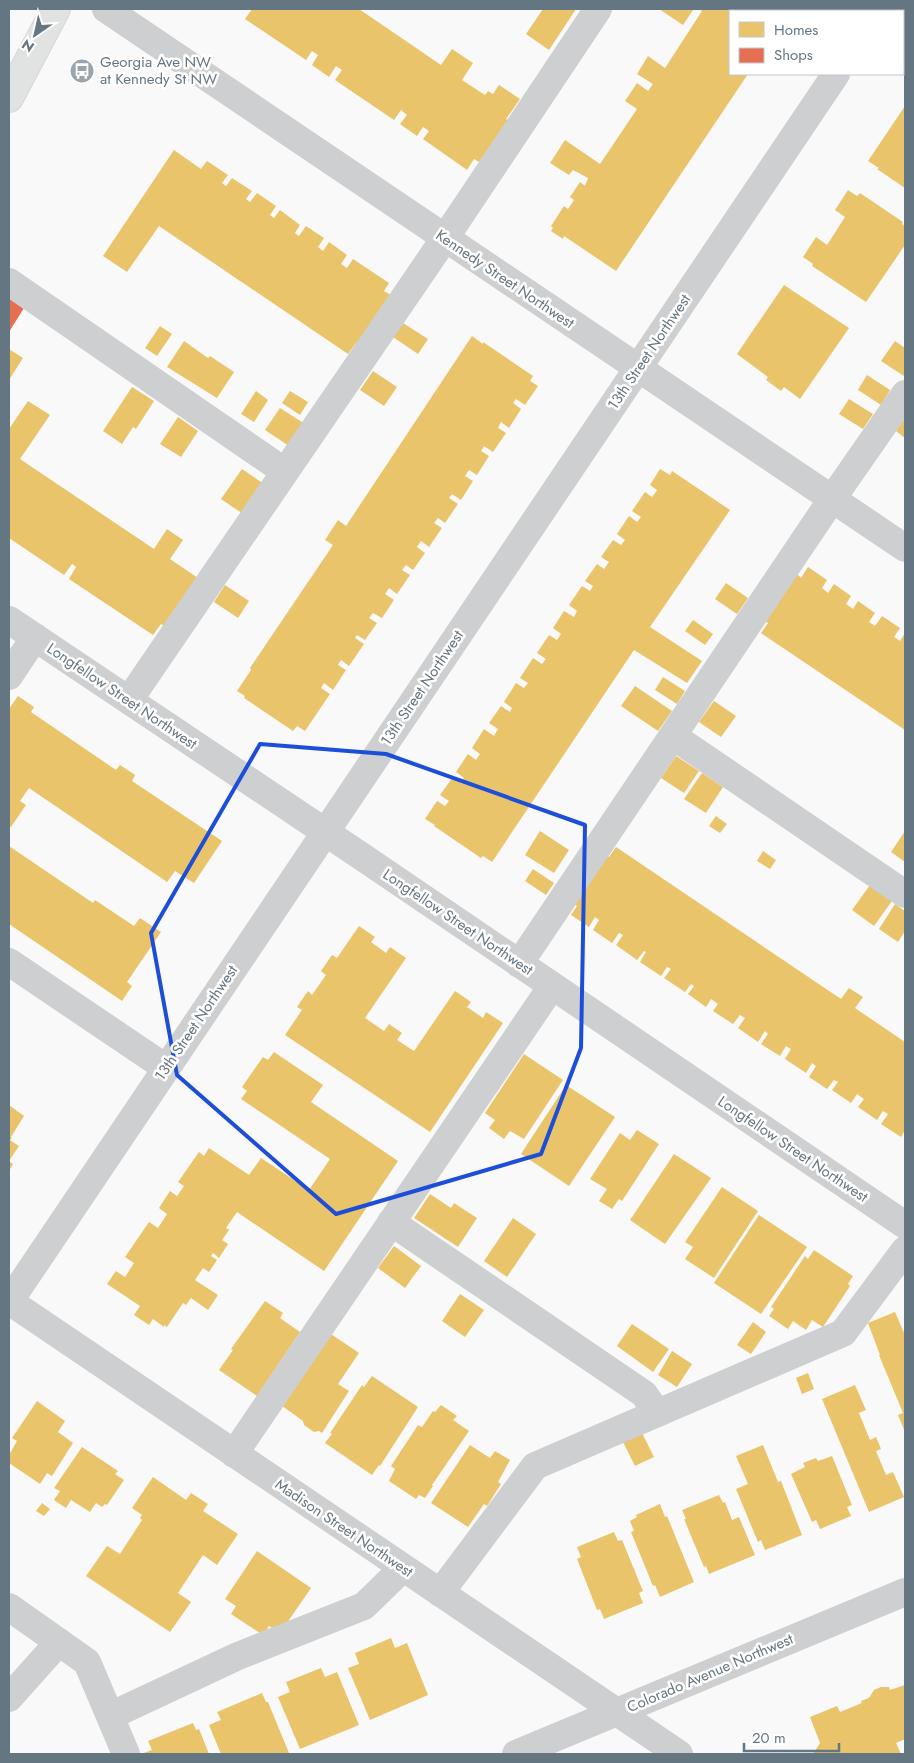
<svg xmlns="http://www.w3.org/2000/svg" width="914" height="1763" viewBox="0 0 914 1763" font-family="Jost,sans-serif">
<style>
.homes{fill:#e9c46a}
.shops{fill:#e76f51}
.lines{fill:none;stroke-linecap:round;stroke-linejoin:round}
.highway-casing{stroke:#d5d6d6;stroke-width:30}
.minor{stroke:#cecfd0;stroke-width:28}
.highway{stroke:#e1e2e2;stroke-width:28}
.marked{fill:none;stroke:#1d4ed8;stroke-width:4;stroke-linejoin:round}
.labels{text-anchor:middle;stroke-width:5;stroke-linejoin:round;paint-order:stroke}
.poi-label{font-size:15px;fill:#657683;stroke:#fff;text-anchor:start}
.street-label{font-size:15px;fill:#657683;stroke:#fff}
</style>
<rect width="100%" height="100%" fill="#f9f9f9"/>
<path class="homes" d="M252 9H359L441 65 452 49 473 63 462 80 485 95 488 91 493 94 499 85 520 99 506 119 508 120 479 162 474 159 467 170 423 139 429 131 423 127 417 136 400 124 407 115 401 110 394 120 335 80 342 70 336 66 329 77 312 65 318 55 312 51 306 60 245 19Z
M543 9H576L549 50 526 34Z
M659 9H690L693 10 683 25Z
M698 9H792L790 11H730V74H748L616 271 564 236 563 239 551 231 553 228 551 226 564 206 568 209 574 200 570 197 580 182 585 186 588 178 573 170 569 175 550 163 565 140 600 164 637 109 625 101 637 83 648 91 653 84 637 74 648 56 665 68 702 11Z
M905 106V188L877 169 879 168 868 161Z
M174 150 201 169 207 161 228 175 222 183 226 186 232 178 252 191 246 199 250 202 257 193 276 206 270 215 274 218 280 210 300 225 295 233 299 236 306 226 324 238 318 247 323 251 329 242 347 255 341 264 347 268 353 259 389 283 384 291 391 295 358 344 356 343 348 354 159 226 127 272 103 256Z
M848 190 857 196 860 193 903 222 902 224 905 226V245L866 302 812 266 813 264 803 257 816 237 827 245 845 217 835 210Z
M784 285 849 328 800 399 784 387 781 391 766 380 768 377 737 354Z
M403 323 428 339 418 354 393 337Z
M160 326 172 334 157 356 145 348Z
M472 336 483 344V342L533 376 530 381 538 386 525 405 516 399 513 403 521 409 509 428 501 422 498 428 506 433 493 452 484 446 481 451 489 456 477 475 469 470 465 476 473 481 461 500 452 494 449 498 458 504 445 523 438 518 434 523 442 528 429 547 421 541 417 547 425 553 413 570 406 565 402 570 410 575 397 594 389 588 385 594 394 600 382 618 373 613 369 618 377 623 365 640 357 635 355 638 364 644 349 666 341 660 338 665 346 670 333 690 324 683 321 688 330 694 305 731 297 726 293 731 244 698 245 696 237 691 251 670 250 668 333 545 325 540 338 520 346 526Z
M184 341 208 358 210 356 234 372 217 398 167 367Z
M895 341 905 348V374L904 376 881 361Z
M9 349 23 358 9 380Z
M373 371 397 387 384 406 360 390Z
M867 375 890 390 881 405 858 390Z
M132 387 154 401 136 429 133 427 122 444 103 431Z
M256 391 268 400 254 422 241 414Z
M290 391 308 402 300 415 282 403Z
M849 399 873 414 863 429 839 414Z
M28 401 50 415 20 459 154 549 167 529 183 540 170 559 198 578 167 628 161 624 153 635 69 579 76 567 72 564 64 575 9 538V429Z
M280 408 305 424 289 446 265 430Z
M178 417 198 431 181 457 160 444Z
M905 418V438L896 431Z
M242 469 264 484 243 514 221 499Z
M660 469 670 475 672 471 730 510 650 627 702 661 687 683 634 650 492 862 483 856 481 858 434 826 435 825 425 819 437 801 445 806 449 801 440 795 453 777 461 783 464 778 456 772 468 754 476 760 480 754 472 748 484 729 494 736 498 729 489 723 501 706 510 712 512 708 504 702 516 683 524 688 528 683 520 678 533 658 542 664 546 659 537 653 549 635 557 640 561 634 553 628 564 611 574 617 577 611 569 605 582 586 590 591 593 586 585 581 597 564 604 569 609 562 601 557 613 540 621 545 625 540 617 534 629 516 637 522 641 517 632 511 645 492 652 497 656 492 657 490 650 485Z
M808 567 827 580 822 588 828 593 834 584 851 596 846 604 853 609 858 601 875 613 869 622 875 626 882 616 900 628 894 637 900 641 905 633V730L761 633 768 623 765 621 797 574 801 578Z
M726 583 748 598 737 614 715 599Z
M225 585 249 601 238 618 214 602Z
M693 620 713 634 705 645 685 631Z
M663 677 685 691 677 704 655 690Z
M635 686 672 711 658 731 621 706Z
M18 696 34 707 31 712 116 770 120 765 135 775 132 781 222 841 194 883 175 871 167 882 29 788 20 801 26 805 11 827 9 826V709Z
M714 701 736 716 721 737 699 722Z
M676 756 699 771 684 793 661 778Z
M702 773 723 787 706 813 684 799Z
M716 816 727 824 720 833 709 826Z
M540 831 569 850 554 873 525 855Z
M905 831V862L891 852Z
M9 846 93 903 95 900 134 926 140 918 161 932 127 982 132 986 122 1001 9 924Z
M616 847 841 999 849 988 863 997 855 1008 905 1042V1130L901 1137 881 1124 888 1114 883 1111 877 1120 858 1107 864 1099 857 1094 851 1103 832 1090 838 1082 834 1080 827 1089 809 1077 816 1066 812 1063 806 1073 785 1059 791 1049 786 1046 780 1056 761 1044 768 1034 765 1031 758 1042 738 1028 745 1018 740 1015 733 1024 713 1011 718 1004 711 999 706 1007 688 994 694 986 691 984 685 992 664 978 671 969 667 967 661 976 640 962 646 952 644 951 637 960 616 945 623 935 619 933 612 943 593 930 599 920 595 917 589 927 571 915 577 906 574 904 607 855 609 857Z
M763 851 776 860 770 869 757 861Z
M533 869 554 883 546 895 525 881Z
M870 885 892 901 874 926 852 910Z
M895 904 905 911V931L898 942 879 929Z
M359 926 375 937 371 942 386 953 390 947 406 958 365 1018 384 1031 389 1024 402 1033 397 1040 414 1051 455 991 471 1002 467 1007 483 1018 486 1012 503 1023 430 1132 285 1035 302 1010 297 1007 308 991 312 995 326 975 321 971 332 955 337 958Z
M274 1052 323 1085 311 1102 398 1161 324 1271 237 1212 226 1228 229 1230 222 1240 228 1244 219 1258 213 1253 211 1256 217 1260 209 1272 203 1268 195 1280 218 1295 208 1310 191 1298 186 1305 183 1303 167 1327 164 1325V1327L153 1319 149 1325 134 1315 140 1306 107 1284 116 1271 125 1277 134 1263 125 1257 149 1222 158 1228 167 1214 159 1208 170 1191 177 1196 184 1186 178 1182 199 1152 204 1156 209 1148 249 1175 261 1158 309 1190 330 1159 241 1099 247 1091 242 1087 263 1057 268 1060Z
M524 1054 563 1080 524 1139 510 1131 504 1139 489 1128 495 1120 485 1113Z
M566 1085 615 1117 569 1186 521 1154Z
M9 1105 24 1116 11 1137 12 1138 10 1140 19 1146 9 1161 13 1164 9 1171Z
M637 1130 659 1144 622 1201 619 1199 612 1209 599 1201 607 1189 590 1179 620 1133 630 1140Z
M674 1154 711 1178 665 1244 630 1220Z
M722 1187 758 1211 714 1278 685 1259 693 1247 685 1242Z
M430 1194 451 1208 454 1203 477 1218 458 1247 414 1218Z
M759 1215 807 1247 761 1314 714 1283Z
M513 1218 536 1234 507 1277 484 1261Z
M394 1246 421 1266 405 1288 378 1268Z
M814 1250 853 1276 848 1284 850 1286 823 1327 812 1320 806 1330 793 1321 788 1329 769 1316 774 1309 771 1307 805 1256 808 1259Z
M460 1294 484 1310 465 1337 442 1321Z
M265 1301 283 1313 280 1318 300 1332 257 1396 219 1370 233 1350 231 1349Z
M895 1312 905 1335V1432L898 1415 903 1413 879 1355H880L868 1323Z
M753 1322 766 1332 751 1354 737 1345Z
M632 1324 669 1349 653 1372 617 1346Z
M328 1332 359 1353 338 1384 349 1391 322 1433 319 1431 314 1432 304 1425 303 1421 278 1403Z
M672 1351 692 1364 677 1387 658 1375Z
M808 1373 814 1389 802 1394 796 1378Z
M372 1376 418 1407 380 1466 379 1465 372 1475 325 1443 332 1434 330 1433 362 1385 364 1387Z
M855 1385 866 1410 859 1413 870 1440 876 1437 881 1449 876 1451 886 1475 893 1472 904 1497 869 1512 822 1399Z
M37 1401 65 1421 58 1432 73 1443 52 1476 47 1473 40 1484 9 1463V1455L17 1441 12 1438Z
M441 1405 457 1416 453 1420 469 1431 432 1485 433 1486 425 1498 419 1495 416 1499 389 1481 395 1469 391 1466 418 1425 422 1427 433 1411 435 1412Z
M642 1433 654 1457 635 1466 623 1442Z
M470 1445 490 1458 495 1451 510 1460 498 1482 501 1484 487 1506 484 1504 468 1527 431 1503Z
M763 1445 778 1482 781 1481 802 1535 765 1550 761 1540 758 1542 736 1489 748 1484 736 1456Z
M82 1447 118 1471 115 1474 124 1480 107 1505 105 1504 102 1507 96 1503 90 1512 71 1500 66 1508 54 1500 60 1491 54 1488Z
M832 1456 852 1505 847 1507 851 1516 820 1529 816 1520 812 1522 791 1474 805 1467 803 1463 816 1458 818 1461Z
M153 1477 186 1500 191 1493 208 1504 203 1511 238 1534 217 1565 203 1555 178 1593 191 1602 170 1632 86 1576 107 1546 120 1554 142 1520 140 1518 142 1515 132 1508Z
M719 1495 723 1503 725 1502 732 1520 739 1517 755 1555 709 1574 706 1566 704 1567 684 1519H686L682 1510Z
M42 1503 50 1509 44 1516 36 1511Z
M660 1504 665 1517 667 1516 694 1582 660 1597 655 1585 653 1586 631 1532 634 1531 630 1521 637 1517 636 1515Z
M614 1532 618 1541 622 1540 643 1591 639 1593 643 1603 604 1619 600 1609 597 1610 577 1559 581 1557 577 1547Z
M257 1551 311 1588 280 1633 269 1626 263 1635 231 1614 236 1606 225 1599Z
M391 1638 395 1648 407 1643 428 1695 370 1720 348 1668 359 1664 355 1653Z
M321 1668 325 1677 337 1672 359 1725 300 1749 278 1697 290 1692 286 1682Z
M905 1685V1739L896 1743 901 1754H813L820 1743 810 1717 837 1706 840 1712 862 1703 861 1701 869 1698 874 1690 881 1687H889L890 1690Z
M262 1693 266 1702H268L289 1753 221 1754 209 1725 221 1720 217 1712Z
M193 1723 196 1730 199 1729 209 1754H141L152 1750 148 1741Z"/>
<path class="shops" d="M9 298 24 308 9 332Z"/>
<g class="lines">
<defs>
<path id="highway" d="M9 98 56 9"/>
</defs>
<use href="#highway" class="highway-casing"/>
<path class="minor" d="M106 9 905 548
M878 11 880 9
M9 282 284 471
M9 620 361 856 905 1225
M9 676 35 637
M129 700 445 238 598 9
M673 736 905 894
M9 962 166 1068
M519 964 832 499 905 394
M391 1222 644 1394 657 1413
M9 1301 679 1754
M9 1302 836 74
M234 1454 552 986
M440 1593 535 1466 843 1333 905 1250
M9 1607 87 1662 126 1754
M9 1698 59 1642
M110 1716 238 1656 364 1606 403 1568
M516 1754 905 1592"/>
<use href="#highway" class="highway"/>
</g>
<path class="marked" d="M260 744 386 754 585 825 581 1048 541 1154 336 1214 177 1075 151 933Z"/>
<defs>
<symbol id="bus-disc" viewBox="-11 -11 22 22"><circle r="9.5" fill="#99a4ac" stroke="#fff"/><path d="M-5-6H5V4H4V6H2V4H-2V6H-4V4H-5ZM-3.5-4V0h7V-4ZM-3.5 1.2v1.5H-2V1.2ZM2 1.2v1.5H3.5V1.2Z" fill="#fff"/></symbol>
</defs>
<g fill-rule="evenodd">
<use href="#bus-disc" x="68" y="57" width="28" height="28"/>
</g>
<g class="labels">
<g class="poi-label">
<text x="100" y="67">Georgia Ave NW<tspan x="100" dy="17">at Kennedy St NW</tspan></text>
</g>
<g class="street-label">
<text transform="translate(505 279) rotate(34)" y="5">Kennedy Street Northwest</text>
<text transform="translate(649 352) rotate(-56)" y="5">13th Street Northwest</text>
<text transform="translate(422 688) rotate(-56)" y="5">13th Street Northwest</text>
<text transform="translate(122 696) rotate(34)" y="5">Longfellow Street Northwest</text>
<text transform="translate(458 922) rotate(34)" y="5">Longfellow Street Northwest</text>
<text transform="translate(196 1023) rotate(-56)" y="5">13th Street Northwest</text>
<text transform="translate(793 1149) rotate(34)" y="5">Longfellow Street Northwest</text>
<text transform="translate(344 1528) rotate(34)" y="5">Madison Street Northwest</text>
<text transform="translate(710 1673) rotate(-23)" y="5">Colorado Avenue Northwest</text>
</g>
</g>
<rect width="914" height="1763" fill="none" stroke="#657683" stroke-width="20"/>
<rect x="729" y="10" width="175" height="65" fill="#ffffff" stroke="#c1c8cd"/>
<rect x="739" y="22" width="25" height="15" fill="#e9c46a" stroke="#c1c8cd"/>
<text x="774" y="35" font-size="15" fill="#657683">Homes</text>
<rect x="739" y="48" width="25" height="15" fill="#e76f51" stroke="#c1c8cd"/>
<text x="774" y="60" font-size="15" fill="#657683">Shops</text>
<g transform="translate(35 35) rotate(214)" stroke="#ffffff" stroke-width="4" paint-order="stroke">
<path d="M0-4L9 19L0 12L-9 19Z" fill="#657683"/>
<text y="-8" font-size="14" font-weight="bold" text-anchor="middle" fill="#657683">N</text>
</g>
<path d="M744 1743v8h95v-8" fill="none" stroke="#657683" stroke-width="2.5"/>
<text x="752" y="1743" font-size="15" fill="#657683" stroke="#ffffff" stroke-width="4" paint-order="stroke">20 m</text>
</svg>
